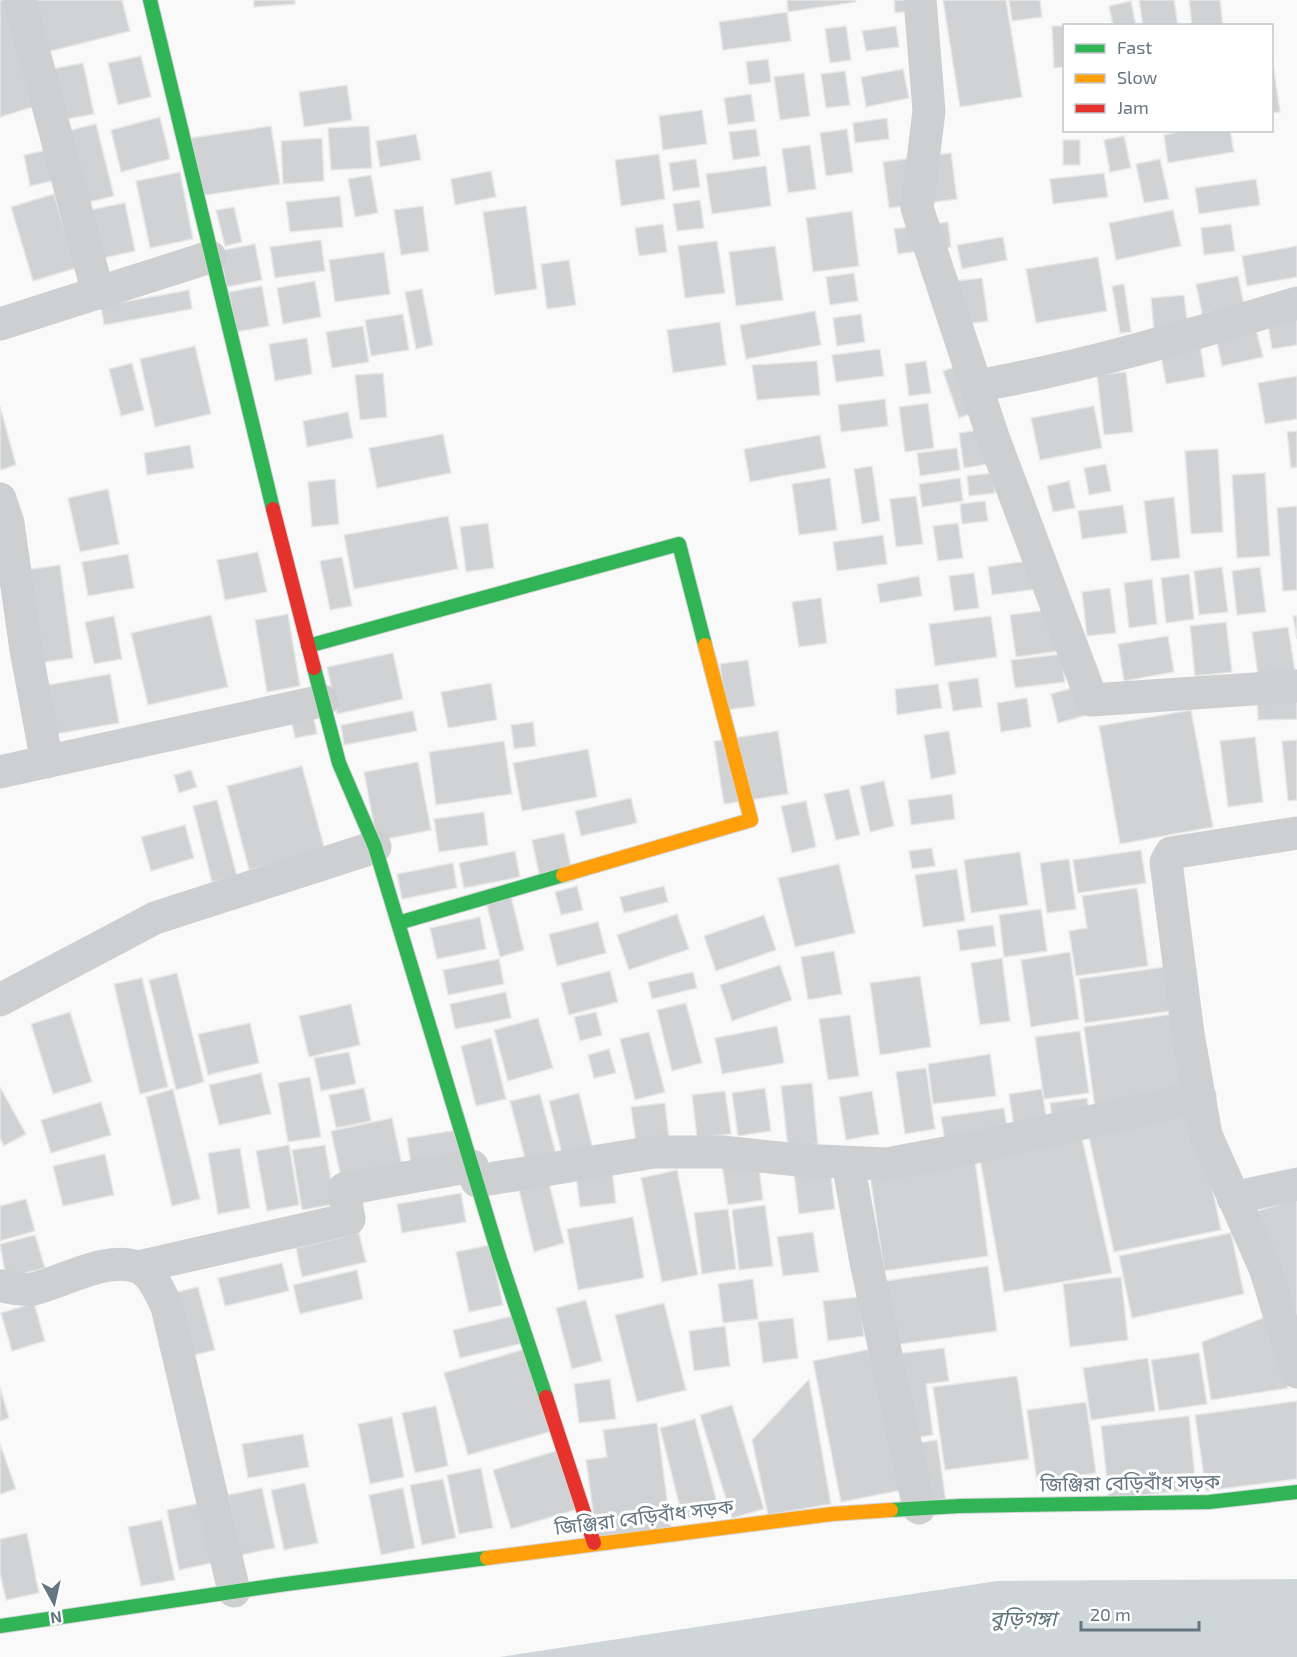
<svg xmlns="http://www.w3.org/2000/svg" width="1297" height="1657" viewBox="0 0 1297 1657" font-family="'Exo 2','Noto Sans Bengali',sans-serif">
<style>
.water{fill:#ced6d9}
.building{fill:#d0d2d3;stroke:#e8e8e8;stroke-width:1.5}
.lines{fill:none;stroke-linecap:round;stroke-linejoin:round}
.fast-casing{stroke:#d5d6d7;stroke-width:16}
.slow-casing{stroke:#d5d6d7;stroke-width:16}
.jam-casing{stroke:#d5d6d7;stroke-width:16}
.street{stroke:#cecfd0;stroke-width:33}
.fast{stroke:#30b455;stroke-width:14}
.slow{stroke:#ff9f0a;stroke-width:14}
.jam{stroke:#e5322d;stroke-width:14}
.labels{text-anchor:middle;stroke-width:6;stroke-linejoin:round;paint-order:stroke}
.street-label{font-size:20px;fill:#657683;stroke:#fff}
.water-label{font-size:21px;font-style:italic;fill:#60757c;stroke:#fff}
</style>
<rect width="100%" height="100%" fill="#f9f9f9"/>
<path class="water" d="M1297 1579V1657H500L997 1581Z"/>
<path class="building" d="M0 0H7L39 105 0 117Z
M34 0H122L130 31 47 52Z
M254 0H295V4L254 7Z
M787 0H855L856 2 788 12Z
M894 0H931L932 8 895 13Z
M943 0H1006L1022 97 960 107Z
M1009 0H1040L1042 17 1012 21Z
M1139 0H1174L1178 26H1143Z
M1189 0H1220L1223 26H1192Z
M1131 1 1136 26H1113L1109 6Z
M787 12 791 41 723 50 719 22Z
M846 26 851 60 830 63 825 29Z
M896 26 899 47 866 51 862 31Z
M1052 26H1064V67L1054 68Z
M141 56 151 97 118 105 108 63Z
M1272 57 1280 112 1272 113Z
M768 59 771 82 749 85 746 62Z
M83 63 94 114 62 120 52 69Z
M903 69 909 98 866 107 861 77Z
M845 71 850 105 826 108 821 74Z
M804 73 810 116 780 120 774 77Z
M347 85 352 120 304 127 299 92Z
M751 94 755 121 728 125 724 98Z
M702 110 707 144 663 150 659 116Z
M160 117 170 159 121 172 111 130Z
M887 118 889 139 855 143 853 123Z
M96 124 114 196 81 204 63 132Z
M271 126 280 184 200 196 191 138Z
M369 126 372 168 331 170 328 128Z
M756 129 760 156 733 160 729 132Z
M847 129 853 172 826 176 820 133Z
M1188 130H1230L1234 152 1168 163 1164 135Z
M416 134 421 160 380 167 376 141Z
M1124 136 1131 168 1110 172 1104 140Z
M322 138 324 181 283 184 281 141Z
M1063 140H1080V165H1063Z
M810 145 816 189 788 193 782 149Z
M51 149 57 180 30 186 24 155Z
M951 153 957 199 889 208 883 162Z
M659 154 665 199 621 206 615 160Z
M696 159 700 187 673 191 669 163Z
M1160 159 1169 199 1144 203 1136 164Z
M766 166 771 206 712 214 706 174Z
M491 171 496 197 455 205 451 179Z
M180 172 193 239 150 248 136 181Z
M1104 173 1108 197 1053 204 1050 179Z
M371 175 378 213 355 217 348 179Z
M1256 179 1260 205 1199 214 1195 188Z
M54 194 76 268 33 281 11 207Z
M340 196 343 227 290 232 286 202Z
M700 200 704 228 677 231 673 204Z
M125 203 135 251 99 259 89 210Z
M423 206 429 251 401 255 394 210Z
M526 206 537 289 495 295 483 212Z
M234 207 242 242 225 246 216 210Z
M1173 210 1181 246 1116 260 1109 223Z
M852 211 859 266 813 272 806 218Z
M948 222 951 247 898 254 894 229Z
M663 224 667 252 639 256 635 228Z
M1231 224 1235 251 1204 255 1201 228Z
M1003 237 1007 260 962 269 957 245Z
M321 240 325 271 275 278 270 247Z
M717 241 725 293 685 298 678 246Z
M255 244 262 280 227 287 219 251Z
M775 246 783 300 736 306 729 252Z
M1297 246V277L1247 286 1242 256Z
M384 252 390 294 335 302 329 260Z
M1098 257 1107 311 1036 323 1026 269Z
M569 260 576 305 547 309 541 264Z
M854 273 858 301 830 305 826 277Z
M1238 276 1244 305 1202 314 1196 284Z
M982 278 988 321 961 325 955 281Z
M315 281 321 317 283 324 277 288Z
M1124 284 1131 332 1120 333 1112 286Z
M262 286 269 326 236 332 229 292Z
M422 289 433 345 416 349 405 292Z
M189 290 192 309 104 325 101 306Z
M1184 295 1188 327 1154 330 1151 298Z
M815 311 821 345 746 359 740 325Z
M1297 312V345L1272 349 1267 317Z
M403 314 409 350 371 356 365 320Z
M861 314 865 342 837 346 833 318Z
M720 322 726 365 673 373 667 330Z
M363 326 369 362 332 368 326 332Z
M1256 329 1263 357 1222 366 1216 337Z
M307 338 312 374 275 381 269 344Z
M1200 344 1205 377 1166 384 1160 350Z
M195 346 211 414 155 427 140 359Z
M880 349 884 376 836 382 832 355Z
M817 361 820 395 757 400 752 365Z
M926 361 931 393 909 396 905 364Z
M132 363 144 410 121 416 109 369Z
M961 365 976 412 959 418 943 371Z
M1126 372 1133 432 1104 435 1097 375Z
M383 373 387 417 360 420 355 375Z
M1297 376V419L1265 424 1258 383Z
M885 399 888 426 841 432 838 405Z
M928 403 934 448 905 452 899 407Z
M0 406 16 465 0 470Z
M1094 406 1102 448 1040 460 1031 418Z
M348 412 353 438 307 447 303 421Z
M984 429 989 464 964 468 959 433Z
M1297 431V467L1291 468 1287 432Z
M443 434 451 473 377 488 369 448Z
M820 435 826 468 750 482 744 449Z
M190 445 194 468 147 475 144 453Z
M957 448 960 470 920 476 917 453Z
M1218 449 1223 532 1191 534 1185 451Z
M1106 464 1111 491 1089 495 1084 468Z
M872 466 880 521 862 524 854 469Z
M992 473 995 493 969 496 967 476Z
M1265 473 1270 556 1237 558 1232 475Z
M830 478 837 530 799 535 792 484Z
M960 478 963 501 922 507 919 484Z
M335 479 339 524 312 527 308 482Z
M1069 481 1075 508 1053 512 1047 486Z
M108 489 119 544 80 552 68 498Z
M916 496 923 544 896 547 890 499Z
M1174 497 1180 558 1151 561 1144 501Z
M985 501 988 521 962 524 960 504Z
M1123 505 1127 533 1082 539 1078 511Z
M1297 506V590L1283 591 1277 508Z
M448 516 458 569 354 589 344 535Z
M488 523 494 568 466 572 460 527Z
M958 523 963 558 938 561 933 526Z
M883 535 887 564 837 571 833 542Z
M258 552 267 592 225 600 217 560Z
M128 554 134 588 88 596 82 562Z
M342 557 352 606 330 610 320 561Z
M1033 560 1037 589 992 595 988 567Z
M60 565 73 658 39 663 26 570Z
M1222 567 1228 612 1199 615 1194 571Z
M1260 567 1266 612 1237 615 1232 571Z
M974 573 979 608 954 611 949 576Z
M1189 574 1194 619 1166 623 1161 578Z
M919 576 922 596 880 603 877 584Z
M1152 579 1157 624 1129 628 1124 583Z
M1110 588 1116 633 1087 636 1082 592Z
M821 598 827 643 799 647 792 602Z
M1054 609 1060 651 1016 657 1010 615Z
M288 614 300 686 267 692 255 620Z
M211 615 228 687 148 705 131 633Z
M114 616 122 659 94 664 85 622Z
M991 616 997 657 935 666 929 624Z
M1293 616H1297V639Z
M1226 622 1232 672 1195 676 1190 626Z
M1288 627 1296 677 1259 682 1252 632Z
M1168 636 1174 672 1124 681 1118 644Z
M393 653 403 699 337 714 327 667Z
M1061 654 1065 682 1015 688 1011 660Z
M748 660 755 706 726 710 720 664Z
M110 674 119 723 50 735 42 686Z
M978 678 982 707 953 711 948 682Z
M491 683 497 720 448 728 441 692Z
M938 684 942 708 897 715 895 689Z
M1079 686 1088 715 1058 723 1051 694Z
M1297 693V719L1258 720 1257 694Z
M1027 698 1031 727 1001 732 997 703Z
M1191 710 1213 827 1120 844 1099 726Z
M413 711 417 731 344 745 341 725Z
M313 714 317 734 295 738 291 719Z
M533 722 536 746 514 749 511 725Z
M778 731 788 794 724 804 714 741Z
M949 731 956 774 931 779 924 735Z
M1255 737 1263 802 1228 807 1220 741Z
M1297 740V800L1288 801 1282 741Z
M504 741 512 794 436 805 429 752Z
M588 749 597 797 522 811 513 763Z
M418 762 431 830 377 841 364 772Z
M302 766 325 850 249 870 227 786Z
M191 770 197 787 179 793 174 775Z
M884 781 894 826 870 832 860 786Z
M849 789 860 835 836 840 824 794Z
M952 794 955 819 911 825 908 800Z
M631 798 637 823 581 836 575 811Z
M217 800 237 876 212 882 193 806Z
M806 801 816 847 792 853 781 806Z
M484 812 488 845 439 852 434 819Z
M185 825 194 858 151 871 141 837Z
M564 833 574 881 542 888 532 840Z
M932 848 935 866 912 869 909 851Z
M1141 850 1146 883 1078 893 1073 860Z
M515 851 520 877 464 888 459 863Z
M1020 852 1028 905 971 913 964 860Z
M1069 859 1076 909 1047 913 1040 863Z
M453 863 457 888 402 899 397 874Z
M839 864 855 933 795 947 778 878Z
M957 869 965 921 923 927 915 875Z
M577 886 583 910 561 915 555 892Z
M664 886 668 902 624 913 620 897Z
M1137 888 1148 966 1076 976 1069 931 1087 928 1082 896Z
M511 896 524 950 500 957 486 902Z
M1041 909 1047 951 1004 957 999 915Z
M677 914 689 949 629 970 617 935Z
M764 915 776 950 716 971 704 936Z
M480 917 486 949 437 959 430 928Z
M598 922 606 953 557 966 549 934Z
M993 925 996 946 960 951 957 930Z
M834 951 842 994 808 1000 801 957Z
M1070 952 1079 1019 1031 1027 1021 960Z
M1002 958 1010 1021 980 1025 971 963Z
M499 959 504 984 448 995 443 970Z
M780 965 792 1000 732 1021 720 985Z
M1171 966 1178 1010 1085 1023 1079 979Z
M610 971 618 1002 569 1015 561 983Z
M693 972 697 988 652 999 648 982Z
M177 973 204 1082 176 1090 149 980Z
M920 976 931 1047 880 1055 870 983Z
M142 978 168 1087 140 1094 114 984Z
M506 992 511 1018 455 1029 450 1004Z
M686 1003 702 1063 672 1071 657 1010Z
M351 1004 360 1045 309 1057 299 1016Z
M70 1012 92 1082 53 1094 31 1024Z
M596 1012 602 1035 580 1041 574 1017Z
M1179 1013 1191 1094 1095 1108 1084 1027Z
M850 1015 859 1076 828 1080 819 1019Z
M538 1018 553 1068 508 1081 494 1030Z
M250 1023 259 1063 208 1075 198 1034Z
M777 1026 784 1063 722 1074 715 1038Z
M1080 1031 1089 1093 1044 1099 1035 1037Z
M649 1032 665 1092 635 1100 620 1039Z
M491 1038 506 1099 476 1106 461 1046Z
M609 1049 616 1073 594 1078 588 1055Z
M349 1052 356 1084 321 1091 314 1058Z
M990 1054 996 1096 933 1104 928 1064Z
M926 1068 935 1129 905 1134 896 1072Z
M261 1073 271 1114 219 1125 209 1085Z
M310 1077 321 1137 288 1142 278 1083Z
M812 1083 818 1144 788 1147 781 1086Z
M0 1087 26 1134 4 1146 0 1138Z
M364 1088 371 1121 336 1128 329 1095Z
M765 1088 771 1131 738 1136 732 1093Z
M173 1089 200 1199 172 1206 146 1097Z
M1042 1089 1048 1130 1015 1135 1009 1094Z
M725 1091 731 1134 697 1138 692 1095Z
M872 1091 879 1134 846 1140 839 1097Z
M579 1093 594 1154 564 1162 549 1101Z
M540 1094 556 1154 526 1162 510 1101Z
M1087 1098 1090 1119 1053 1125 1050 1103Z
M101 1102 111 1135 51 1153 41 1120Z
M665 1103 670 1146 637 1150 631 1107Z
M1195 1105 1221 1230 1114 1252 1087 1128Z
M1004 1108 1008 1134 945 1142 941 1117Z
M392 1118 408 1193 347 1206 331 1131Z
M469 1128 476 1169 413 1178 407 1138Z
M1082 1138 1112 1273 1004 1292 979 1154Z
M289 1145 299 1205 267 1211 256 1151Z
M325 1145 335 1204 302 1210 292 1150Z
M240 1148 250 1208 218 1214 208 1153Z
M105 1154 114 1195 63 1206 53 1166Z
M758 1160 763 1200 728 1205 722 1165Z
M975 1160 988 1256 884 1271 870 1175Z
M611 1162 616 1203 580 1207 575 1167Z
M830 1169 835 1209 799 1214 794 1174Z
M677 1170 698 1275 662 1282 641 1178Z
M549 1183 564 1243 534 1252 519 1190Z
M461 1193 466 1222 402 1233 397 1204Z
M26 1199 35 1231 0 1241V1206Z
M1297 1199V1345L1257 1211Z
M765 1205 773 1266 739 1270 732 1210Z
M728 1209 736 1269 702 1274 694 1213Z
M633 1217 644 1278 578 1290 567 1229Z
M813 1232 819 1272 783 1276 777 1237Z
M359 1233 366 1262 302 1277 296 1248Z
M1231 1233 1244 1294 1132 1318 1119 1256Z
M35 1235 45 1268 6 1278 0 1244Z
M490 1245 503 1305 469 1312 456 1252Z
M282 1263 289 1291 225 1306 218 1278Z
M988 1266 997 1331 894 1345 885 1281Z
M357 1270 363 1299 300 1314 293 1285Z
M1121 1277 1128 1340 1070 1347 1063 1284Z
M753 1279 758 1319 723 1323 718 1284Z
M198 1287 215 1350 186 1357 170 1294Z
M859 1297 864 1336 828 1341 823 1301Z
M586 1300 602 1361 572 1369 556 1308Z
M34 1303 45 1341 12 1351 1 1313Z
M664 1303 686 1390 637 1402 615 1315Z
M1276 1313 1288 1388 1211 1400 1202 1342Z
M517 1315 524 1343 460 1358 453 1330Z
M793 1318 798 1358 763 1363 758 1322Z
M725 1326 730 1366 694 1371 689 1331Z
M880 1347 908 1489 841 1502 813 1361Z
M528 1348 553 1431 468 1455 444 1373Z
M944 1348 949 1381 926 1384 933 1435 908 1439 896 1354Z
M1199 1353 1207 1404 1159 1411 1151 1360Z
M1148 1358 1155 1411 1091 1420 1083 1368Z
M1017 1376 1029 1459 945 1470 933 1387Z
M610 1379 616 1419 579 1423 574 1384Z
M809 1379 831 1504 768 1515 752 1440Z
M0 1387 9 1418 0 1421Z
M1297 1401V1479L1206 1491 1195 1415Z
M1086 1402 1096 1473 1037 1482 1027 1410Z
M732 1405 764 1509 732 1518 700 1415Z
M436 1406 448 1466 415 1473 402 1413Z
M1189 1416 1196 1489 1109 1499 1101 1426Z
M392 1417 404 1477 370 1484 358 1424Z
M695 1419 719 1510 683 1519 660 1428Z
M657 1423 671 1529 597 1539 586 1460 607 1457 603 1430Z
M303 1434 309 1467 248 1478 242 1444Z
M937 1440 946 1502 920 1505 911 1444Z
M0 1444 16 1489 0 1494Z
M559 1450 578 1509 511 1529 493 1470Z
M481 1468 493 1528 459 1534 447 1475Z
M443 1479 456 1538 422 1545 410 1485Z
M305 1483 318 1543 284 1550 271 1490Z
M262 1488 275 1548 241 1555 228 1495Z
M403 1488 415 1548 381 1555 369 1495Z
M200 1503 212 1563 179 1570 167 1510Z
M162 1520 175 1580 141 1586 128 1527Z
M27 1533 39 1593 6 1600 0 1573V1539Z"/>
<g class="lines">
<defs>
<path id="fast" d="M150 0 273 509
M308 646 679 544 705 645
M314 668 339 763 375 847 499 1256 546 1397
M398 923 563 875
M891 1510 960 1506 1209 1502 1297 1492
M0 1626 286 1584 487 1558"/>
<path id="slow" d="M563 875 751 820 705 645
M487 1558 832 1514 891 1510"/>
<path id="jam" d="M273 509 314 668
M546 1397 594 1543"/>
</defs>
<use href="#fast" class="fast-casing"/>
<use href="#slow" class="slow-casing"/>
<use href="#jam" class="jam-casing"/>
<path class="street" d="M20 0 98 293
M920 0 929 111 917 208 993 437 1092 700 1297 686
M0 324 210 257
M976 386C1085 367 1191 335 1297 303
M0 499 8 523 26 650 47 762
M0 772 322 701
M1297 833 1171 853 1166 862 1188 1034 1206 1135 1265 1268 1297 1372
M0 1000 155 918 375 847
M848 1163 866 1262 919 1508
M477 1181 654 1152H722L798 1160 887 1164 967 1149 1200 1097
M1233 1198 1297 1184
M138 1267 349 1219 344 1189 472 1166
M0 1286C10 1287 23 1291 33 1289 63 1282 105 1256 137 1267 152 1272 161 1294 167 1307L234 1591"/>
<use href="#fast" class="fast"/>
<use href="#slow" class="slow"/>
<use href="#jam" class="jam"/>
</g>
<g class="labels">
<g class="street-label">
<text transform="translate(1130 1483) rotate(-1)" y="7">জিঞ্জিরা বেড়িবাঁধ সড়ক</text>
<text transform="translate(644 1517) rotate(-7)" y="7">জিঞ্জিরা বেড়িবাঁধ সড়ক</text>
</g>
<g class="water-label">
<text x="1023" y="1626">বুড়িগঙ্গা</text>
</g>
</g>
<rect x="1063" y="24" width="210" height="108" fill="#ffffff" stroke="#c1c8cd" stroke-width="1.5"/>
<rect x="1075" y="44" width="30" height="9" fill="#30b455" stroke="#c1c8cd" stroke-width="1.5"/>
<text x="1117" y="54" font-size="18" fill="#657683">Fast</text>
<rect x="1075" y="74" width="30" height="9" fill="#ff9f0a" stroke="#c1c8cd" stroke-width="1.5"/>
<text x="1117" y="84" font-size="18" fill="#657683">Slow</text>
<rect x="1075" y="104" width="30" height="9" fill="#e5322d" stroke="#c1c8cd" stroke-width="1.5"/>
<text x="1117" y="114" font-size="18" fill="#657683">Jam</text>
<g transform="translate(54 1603) rotate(172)" stroke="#ffffff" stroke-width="4.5" paint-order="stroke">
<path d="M0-4.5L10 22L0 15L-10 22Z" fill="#657683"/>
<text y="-9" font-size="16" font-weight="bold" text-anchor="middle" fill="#657683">N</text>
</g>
<path d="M1081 1621v9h118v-9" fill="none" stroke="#657683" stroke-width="3"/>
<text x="1090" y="1621" font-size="18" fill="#657683" stroke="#ffffff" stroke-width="4.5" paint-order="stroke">20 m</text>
</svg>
